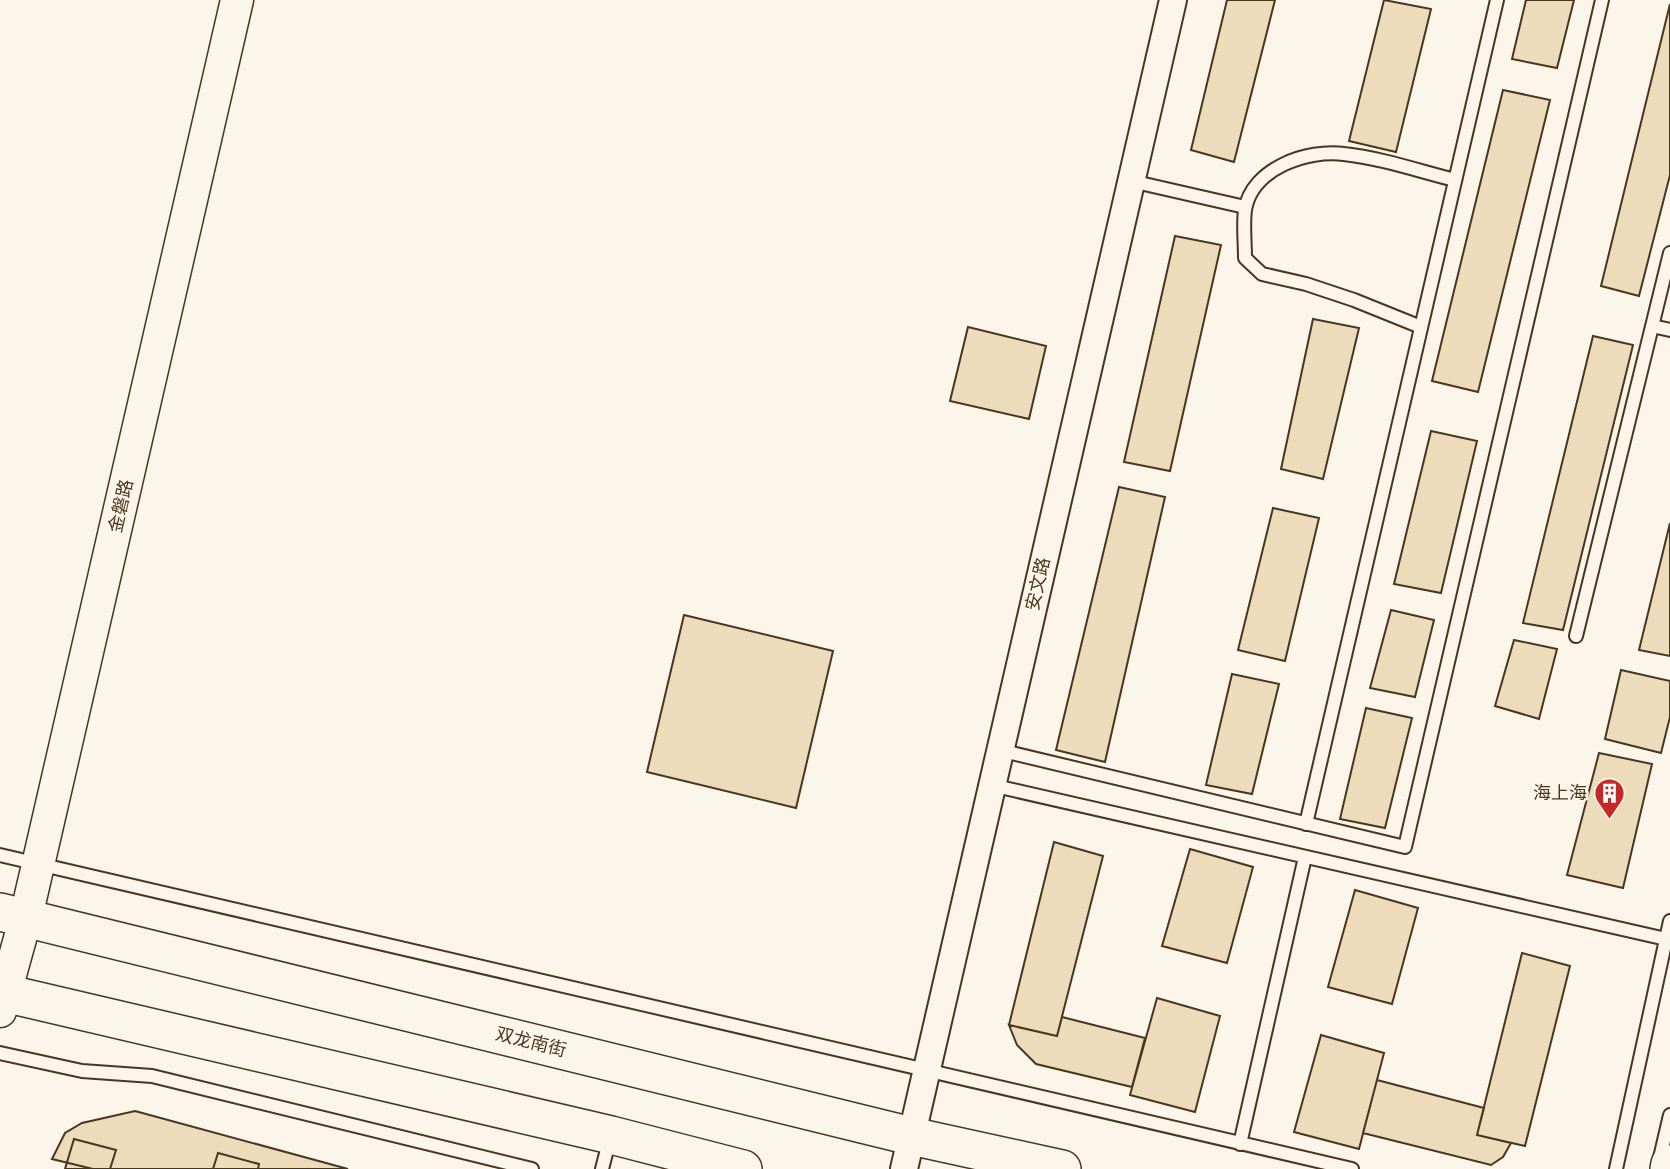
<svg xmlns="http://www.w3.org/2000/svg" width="1670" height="1169" viewBox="0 0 1670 1169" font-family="'Asap Condensed','Noto Sans SC',sans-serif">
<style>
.building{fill:#ecdcbc;stroke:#4a3520;stroke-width:2}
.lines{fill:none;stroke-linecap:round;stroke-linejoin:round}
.service-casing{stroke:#4a3520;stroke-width:16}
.minor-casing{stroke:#4a3520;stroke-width:30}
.tertiary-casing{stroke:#4a3520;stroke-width:35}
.secondary-casing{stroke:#4a3520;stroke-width:40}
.service{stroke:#fbf6e9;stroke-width:12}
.minor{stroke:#fbf6e9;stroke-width:26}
.tertiary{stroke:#fbf6e9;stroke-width:32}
.secondary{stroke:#fbf6e9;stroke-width:37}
.labels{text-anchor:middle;stroke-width:5;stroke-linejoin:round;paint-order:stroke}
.street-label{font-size:18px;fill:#4a3520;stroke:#fbf6e9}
.poi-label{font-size:18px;fill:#4a3520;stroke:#fbf6e9;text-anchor:end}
</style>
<rect width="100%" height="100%" fill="#fbf6e9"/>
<path class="building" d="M1227 0H1275L1234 162 1191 150Z
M1384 0 1431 9 1396 152 1349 141Z
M1526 0H1574L1557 68 1512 59Z
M1670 4V175L1639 296 1601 286Z
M1503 90 1550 100 1478 392 1432 381Z
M1175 236 1221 245 1170 471 1124 462Z
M1313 319 1359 328 1323 479 1281 469Z
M968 327 1046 346 1029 419 950 401Z
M1593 336 1633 345 1563 630 1523 623Z
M1431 431 1477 441 1441 593 1394 584Z
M1119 487 1165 497 1105 762 1056 750Z
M1273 508 1319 518 1285 661 1238 650Z
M1670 523V656L1639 650Z
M1391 610 1434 620 1415 697 1370 688Z
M684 615 833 651 796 808 647 772Z
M1514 640 1557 649 1539 719 1495 706Z
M1621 670 1670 681V717L1661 753 1605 739Z
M1232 674 1279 684 1252 794 1206 785Z
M1366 708 1412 718 1385 828 1340 819Z
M1599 753 1652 764 1623 888 1567 875Z
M1054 842 1103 856 1057 1036 1009 1025Z
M1190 849 1253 867 1227 963 1162 946Z
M1355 890 1418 908 1392 1004 1328 987Z
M1522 953 1570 966 1525 1146 1477 1135Z
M1157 998 1220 1016 1195 1112 1130 1095Z
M1062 1017 1145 1038 1132 1087 1036 1064 1017 1045 1009 1025 1057 1036Z
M1321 1035 1384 1053 1359 1149 1294 1132Z
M1377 1080 1484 1108 1477 1135 1511 1143 1503 1157 1491 1165 1363 1133Z
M135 1111 348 1169H93L52 1159 65 1133 82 1123Z
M74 1139 116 1150 110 1169H65Z
M218 1153 259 1164 258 1169H213Z"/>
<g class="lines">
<defs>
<path id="service" d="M1131 181 1245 207
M1652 326 1670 330
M1421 327 1354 300 1306 284 1262 274 1245 258C1245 242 1243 225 1245 210 1252 168 1308 149 1344 154 1381 158 1419 171 1455 180
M1576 636 1670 253
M999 750 1405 847 1602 0
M991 785 1666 939
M1306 824 1497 0
M0 855 1352 1169
M0 1053 82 1071 152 1076 532 1169
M1240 1144 1305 857
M1659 1162 1670 1115
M602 1169 610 1138
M1616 1169 1670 921"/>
<path id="minor" d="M904 1169 1173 0"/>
<path id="tertiary" d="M0 1011 26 917 237 0"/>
<path id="secondary" d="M0 912 911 1136 1062 1169
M0 992 611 1135 743 1169
M1669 1169 1670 1164"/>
</defs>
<use href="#service" class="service-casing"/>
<use href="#minor" class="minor-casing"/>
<use href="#tertiary" class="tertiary-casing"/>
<use href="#secondary" class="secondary-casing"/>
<use href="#service" class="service"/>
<use href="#minor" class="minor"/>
<use href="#tertiary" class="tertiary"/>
<use href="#secondary" class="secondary"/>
</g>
<defs>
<symbol id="building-pin" viewBox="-11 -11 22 30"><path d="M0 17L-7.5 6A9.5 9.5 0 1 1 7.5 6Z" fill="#c62828" stroke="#fbf6e9"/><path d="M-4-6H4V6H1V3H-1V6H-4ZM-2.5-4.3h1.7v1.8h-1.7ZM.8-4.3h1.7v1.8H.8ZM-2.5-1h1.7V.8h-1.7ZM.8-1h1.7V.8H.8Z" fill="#fff"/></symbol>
</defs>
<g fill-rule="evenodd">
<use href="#building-pin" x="1592" y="776" width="35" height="47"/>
</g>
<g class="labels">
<g class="street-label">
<text transform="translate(121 506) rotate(-77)" y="6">金磐路</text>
<text transform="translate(1038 584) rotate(-77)" y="6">安文路</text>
<text transform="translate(531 1042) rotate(14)" y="6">双龙南街</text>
</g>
<g class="poi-label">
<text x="1587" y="799">海上海</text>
</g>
</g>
</svg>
